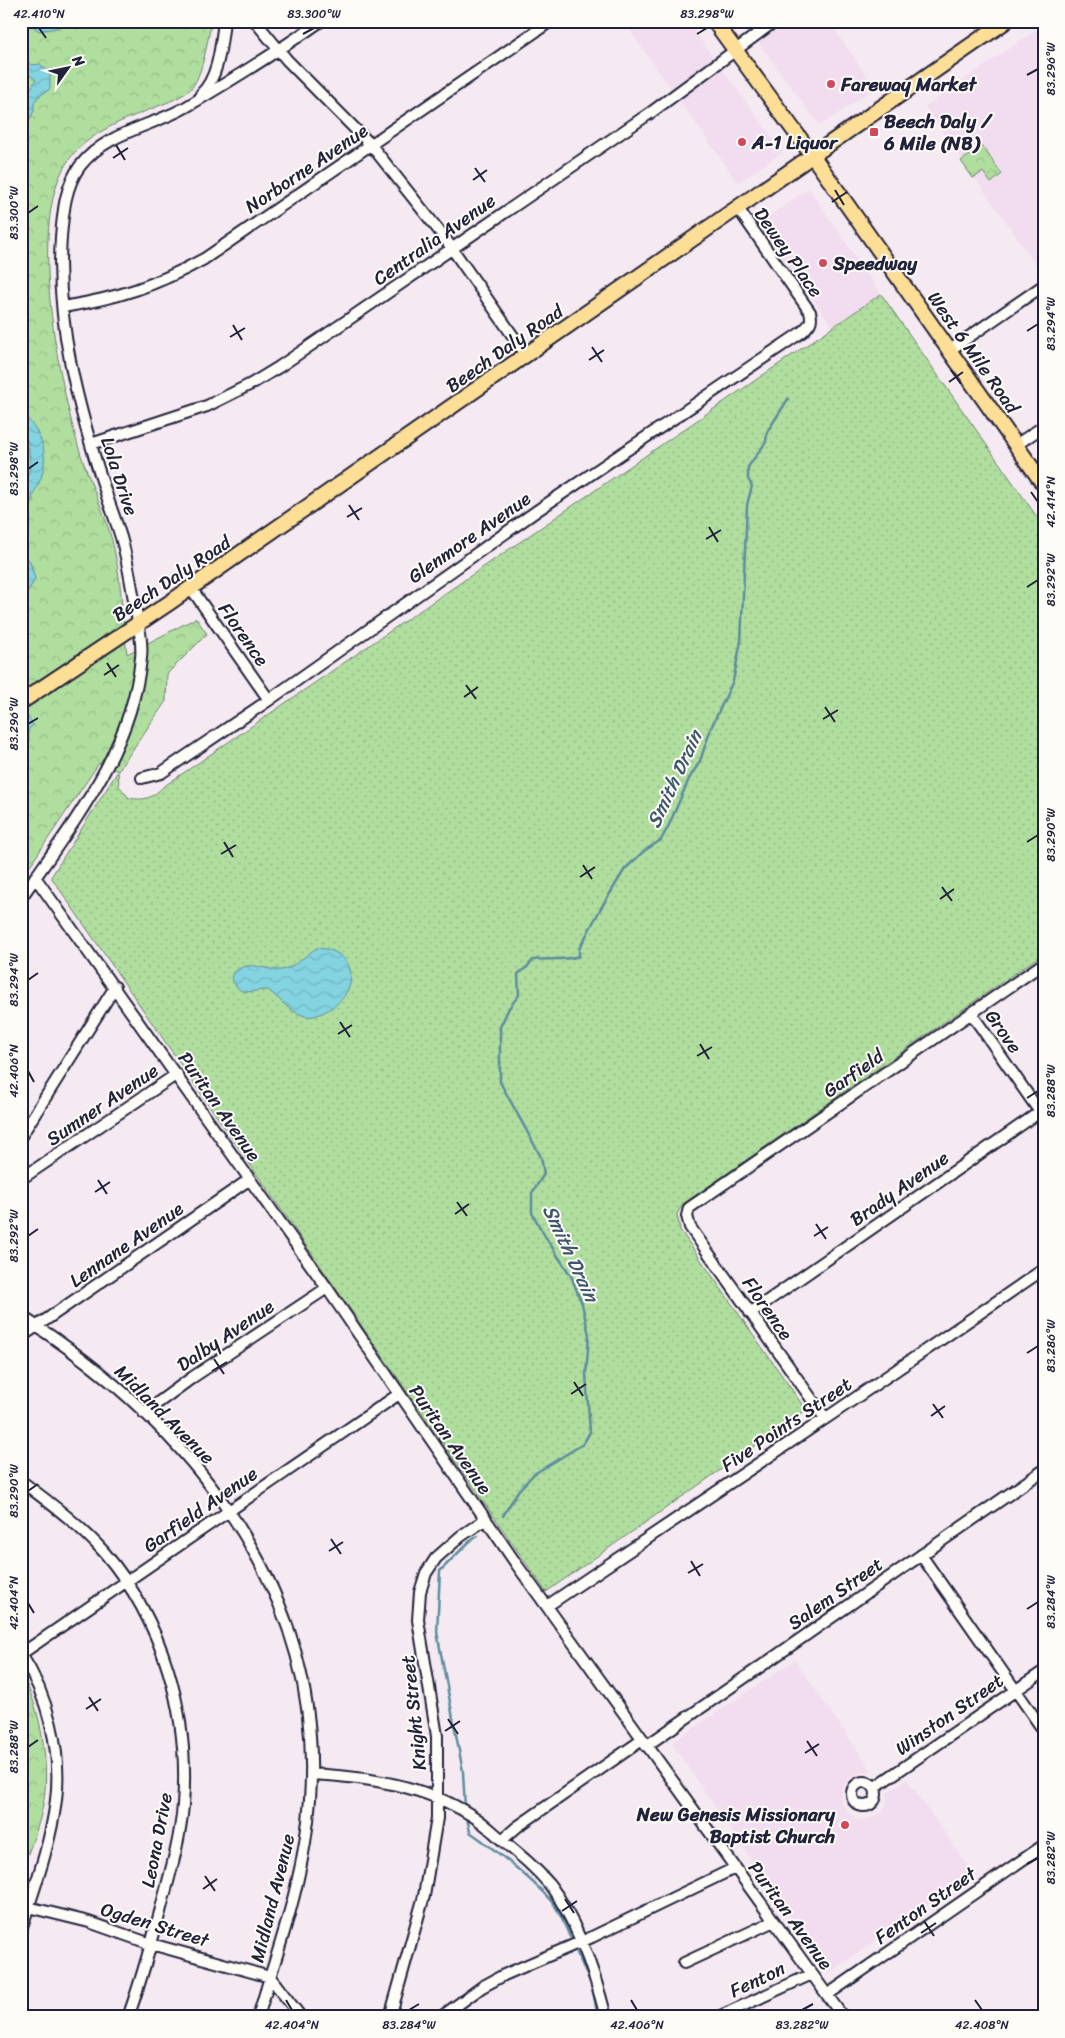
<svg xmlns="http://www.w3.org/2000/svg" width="1065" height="2038" viewBox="0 0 1065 2038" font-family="Sriracha,sans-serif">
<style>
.built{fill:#f1ddef}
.grass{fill:url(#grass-dots);stroke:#69806c}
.park{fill:url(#park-crowns);stroke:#69806c}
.water{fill:url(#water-waves);stroke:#5d8c9e}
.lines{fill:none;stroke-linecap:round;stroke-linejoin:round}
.stream{stroke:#5d8c9e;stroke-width:2.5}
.minor-casing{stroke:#22223b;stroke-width:14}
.major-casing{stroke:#22223b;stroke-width:18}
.minor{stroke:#fdfcf7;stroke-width:10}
.major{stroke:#fdde96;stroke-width:14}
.ticks{fill:none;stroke:#22223b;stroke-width:2}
.poi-dot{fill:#d1495b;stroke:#fdfcf7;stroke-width:2}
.labels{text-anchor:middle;stroke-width:4;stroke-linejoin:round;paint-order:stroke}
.poi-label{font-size:19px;font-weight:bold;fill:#22223b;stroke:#fdfcf7;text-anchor:start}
.street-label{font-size:19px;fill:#22223b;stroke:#fdfcf7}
.water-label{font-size:20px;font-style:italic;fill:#3f576d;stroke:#fdfcf7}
.neatline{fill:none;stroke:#22223b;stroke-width:2}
.ticks-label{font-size:12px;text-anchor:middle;fill:#22223b}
</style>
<defs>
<pattern id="grass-dots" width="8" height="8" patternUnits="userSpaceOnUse" patternTransform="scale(1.25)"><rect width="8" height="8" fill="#b0de9e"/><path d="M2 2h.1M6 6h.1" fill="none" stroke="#97be89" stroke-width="1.8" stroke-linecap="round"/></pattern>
<pattern id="park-crowns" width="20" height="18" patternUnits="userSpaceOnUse" patternTransform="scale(1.25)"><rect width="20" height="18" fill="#b0de9e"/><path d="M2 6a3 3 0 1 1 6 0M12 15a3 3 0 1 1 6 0" fill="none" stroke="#97be89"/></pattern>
<pattern id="water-waves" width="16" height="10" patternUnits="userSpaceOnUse" patternTransform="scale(1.25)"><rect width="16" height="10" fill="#84d3e0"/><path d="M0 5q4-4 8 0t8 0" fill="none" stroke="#72b5c1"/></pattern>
</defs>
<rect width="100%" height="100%" fill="#f6eaf2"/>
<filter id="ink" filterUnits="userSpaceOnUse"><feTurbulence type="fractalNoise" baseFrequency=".02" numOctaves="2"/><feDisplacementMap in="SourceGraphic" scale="10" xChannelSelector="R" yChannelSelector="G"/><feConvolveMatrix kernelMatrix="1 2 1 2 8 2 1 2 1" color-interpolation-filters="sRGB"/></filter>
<g filter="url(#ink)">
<path class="built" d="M623 21H687L783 152 738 183Z
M742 21H829L875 88 820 126Z
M1044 24V270L1041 272 925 107Z
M809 188 881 294 833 327 758 224Z
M795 1660 872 1771 857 1774 850 1777 842 1789 841 1801 849 1813 857 1820 870 1818 881 1813 887 1803V1793L907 1779 973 1873 829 1973 671 1743Z"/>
<path class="grass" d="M881 294 1044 527V953L683 1204 677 1214 680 1230 806 1410 546 1592 51 877 118 771 119 786 129 798C145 801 152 798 163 787Z"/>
<path class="park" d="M21 21H212C207 40 204 70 193 86 187 95 171 101 161 105 127 119 87 131 66 164 27 227 59 384 80 452 90 484 107 516 114 549 122 583 122 619 127 654L196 618 207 634 167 674 166 701 118 771 99 763 21 879Z
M982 146 1002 174 991 183 983 172 973 178 961 161Z
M21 1673C39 1704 48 1754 45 1790 43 1818 31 1845 21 1872Z"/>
<path class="water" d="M27 21H71L57 28 39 31Z
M21 43 25 60 32 65 40 64 50 73V89L38 97 34 103V111L21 135V104L36 80 30 75 24 81 21 80Z
M21 411C40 432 50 449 41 478 38 486 33 492 32 500 28 520 33 530 22 549L23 555 30 561 35 579 21 603V489L29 473 30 462 28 442 21 430Z
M21 706 33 725 28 730C30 742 29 751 21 760Z
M317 948C360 950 362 994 324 1012 316 1016 311 1018 302 1015 289 1011 279 998 268 990 248 990 240 999 231 976 247 957 261 970 281 970 292 970 306 954 317 948Z"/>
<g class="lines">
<path class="stream" d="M503 1516 518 1491 534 1474 583 1444 590 1432 586 1375 589 1335 582 1304 571 1276 546 1238 532 1213V1193L544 1174 541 1157 500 1082V1027L509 1008 519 995 518 974 527 967 533 960C548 958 564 961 579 956V949L601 908 625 869 644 851 661 840 668 827 689 779 700 761 711 728 733 681 741 641 747 505 752 486 748 479V467L766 442 767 432 788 399
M465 1808 463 1772 437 1632 440 1571 469 1542 478 1536
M467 1818 470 1832C493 1848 543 1887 557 1909 562 1918 566 1928 570 1937
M577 1953 592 1986 598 2017"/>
<defs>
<path id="minor" d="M255 21 287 60 371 145 444 237 527 356
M201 94C219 77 221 44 224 21
M63 307C118 298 155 286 204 259L551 21
M950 350 1044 285
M91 444 207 406 251 384 279 367 653 111 775 21
M1016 445 1044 426
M191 588 269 700
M142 778 161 773 269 700 538 510 802 332C809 325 813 322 810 312L737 207
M35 877 327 1288 517 1565 843 2017
M21 898C72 824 132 751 141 658 143 641 138 622 135 606 132 588 129 570 125 553 121 532 112 513 106 493 79 411 55 323 61 237 63 213 65 186 80 166 106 132 151 127 186 107 232 80 277 52 321 21
M971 1013 1044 1118
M21 1136 115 987
M21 1179 177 1074
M750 1313 1044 1109
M21 1316C188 1423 325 1588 310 1799 306 1860 289 1918 270 1977L301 2017
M21 1337 250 1179
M144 1413 193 1377 327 1288
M825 1418 690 1227 687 1216 689 1208 1044 963
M21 1481C50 1503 80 1525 104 1552 163 1621 190 1715 183 1805 180 1842 169 1877 160 1912 150 1947 141 1982 128 2017
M921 1555 1044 1731
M547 1606 838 1410 1044 1269
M21 1654 399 1394
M21 1654C48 1696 62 1751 56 1800 51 1843 34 1889 21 1930
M646 1746 1044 1470
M311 1774C367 1777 423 1785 471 1815 483 1822 493 1832 503 1841 520 1855 536 1868 550 1885 577 1921 595 1974 606 2017
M852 1794a12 12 0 1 1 24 0a12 12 0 1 1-24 0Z
M875 1787 1044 1671
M502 1840 517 1827 642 1740
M28 1907 89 1922 151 1944 270 1977 258 2017
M684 1963 774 1921
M827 1995 1044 1845
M390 2017 424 1896 437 1818V1736L418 1620 420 1592 426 1573 436 1558 461 1536 486 1519
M441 2017 482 1987 504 1975 592 1937 735 1868
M718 2017 812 1974
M1043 2017 1044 2016"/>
<path id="major" d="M714 21 812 155 1044 485
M21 702 169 603 1006 21"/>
</defs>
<use href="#minor" class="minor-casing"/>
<use href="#major" class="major-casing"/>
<use href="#minor" class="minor"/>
<use href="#major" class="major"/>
</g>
</g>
<path class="ticks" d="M39 28 46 38M303 34 314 28M697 34 707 28M1027 75 1038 69M116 145 125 160M113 158 128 148M475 168 485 182M473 180 487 170M835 190 844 205M832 202 847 192M28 213 38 206M233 325 242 340M1027 331 1038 324M230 337 245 328M592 347 602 362M589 360 604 350M951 370 961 384M949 382 963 372M28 469 38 462M1031 492 1038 502M349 505 359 520M347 517 362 508M709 527 718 542M706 539 721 530M1027 587 1038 580M107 663 116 677M104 675 119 665M466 685 476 699M464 697 478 687M825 707 835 722M823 719 838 710M28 724 38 718M224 842 233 857M1027 842 1038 835M221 854 236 845M583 865 592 879M580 877 595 867M942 887 952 901M940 899 954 889M28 980 38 973M340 1022 350 1037M338 1034 352 1025M700 1044 709 1059M697 1056 712 1047M28 1071 34 1082M1027 1098 1038 1091M98 1180 107 1194M95 1192 110 1182M457 1202 467 1216M455 1214 469 1204M816 1224 826 1239M28 1236 38 1229M814 1236 828 1227M1027 1353 1038 1346M214 1359 224 1374M212 1371 227 1362M574 1382 583 1396M571 1394 586 1384M933 1404 943 1418M931 1416 945 1406M28 1491 38 1484M331 1539 341 1554M329 1551 343 1542M691 1561 700 1576M688 1573 703 1564M28 1603 34 1613M1027 1609 1038 1602M89 1697 98 1711M86 1709 101 1699M448 1719 458 1734M445 1731 460 1721M807 1741 817 1756M28 1747 38 1740M805 1753 819 1744M1027 1864 1038 1858M205 1876 215 1891M203 1889 217 1879M565 1899 574 1913M562 1911 577 1901M924 1921 934 1936M921 1933 936 1923M286 2000 292 2010M631 2000 637 2010M975 2000 982 2010M409 2010 419 2004M802 2010 813 2004"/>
<g class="poi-dot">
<circle cx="831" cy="84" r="5"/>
<rect x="869" y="127" width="10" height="10" rx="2.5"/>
<circle cx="742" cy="142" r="5"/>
<circle cx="823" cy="263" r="5"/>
<circle cx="845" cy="1825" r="5"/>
</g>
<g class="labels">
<g class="poi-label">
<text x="841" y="91">Fareway Market</text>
<text x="884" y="128">Beech Daly /<tspan x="884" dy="22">6 Mile (NB)</tspan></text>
<text x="752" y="149">A-1 Liquor</text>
<text x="833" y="270">Speedway</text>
<text x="835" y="1821" text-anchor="end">New Genesis Missionary<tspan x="835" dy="22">Baptist Church</tspan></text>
</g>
<g class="street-label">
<text transform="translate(306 168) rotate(-34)" y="7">Norborne Avenue</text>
<text transform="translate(434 239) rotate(-35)" y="7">Centralia Avenue</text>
<text transform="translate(789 252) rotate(55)" y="7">Dewey Place</text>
<text transform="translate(504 348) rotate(-35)" y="7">Beech Daly Road</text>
<text transform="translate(974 352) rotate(55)" y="7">West 6 Mile Road</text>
<text transform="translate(120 476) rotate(72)" y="7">Lola Drive</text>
<text transform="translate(469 537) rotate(-35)" y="7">Glenmore Avenue</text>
<text transform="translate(171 578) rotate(-34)" y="7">Beech Daly Road</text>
<text transform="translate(244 634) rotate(55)" y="7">Florence</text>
<text transform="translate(1004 1031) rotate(55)" y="7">Grove</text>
<text transform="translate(853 1073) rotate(-35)" y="7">Garfield</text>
<text transform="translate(102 1104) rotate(-34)" y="7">Sumner Avenue</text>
<text transform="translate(220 1106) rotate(55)" y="7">Puritan Avenue</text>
<text transform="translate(899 1188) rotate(-35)" y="7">Brady Avenue</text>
<text transform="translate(126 1244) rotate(-35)" y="7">Lennane Avenue</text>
<text transform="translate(768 1308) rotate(55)" y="7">Florence</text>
<text transform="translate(225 1335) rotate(-34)" y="7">Dalby Avenue</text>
<text transform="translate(165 1414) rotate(45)" y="7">Midland Avenue</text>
<text transform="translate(786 1424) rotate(-34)" y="7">Five Points Street</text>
<text transform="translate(451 1439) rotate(55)" y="7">Puritan Avenue</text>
<text transform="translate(200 1509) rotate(-35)" y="7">Garfield Avenue</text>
<text transform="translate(835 1593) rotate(-35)" y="7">Salem Street</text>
<text transform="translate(413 1713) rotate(-96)" y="7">Knight Street</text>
<text transform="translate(949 1714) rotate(-35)" y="7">Winston Street</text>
<text transform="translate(156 1840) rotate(-79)" y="7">Leona Drive</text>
<text transform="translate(272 1898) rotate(-76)" y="7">Midland Avenue</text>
<text transform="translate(925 1905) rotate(-35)" y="7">Fenton Street</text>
<text transform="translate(791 1915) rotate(54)" y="7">Puritan Avenue</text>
<text transform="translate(155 1924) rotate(17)" y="7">Ogden Street</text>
<text transform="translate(757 1979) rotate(-25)" y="7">Fenton</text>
</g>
<g class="water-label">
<text transform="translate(674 779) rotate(-65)" y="7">Smith Drain</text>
<text transform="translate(571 1253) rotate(65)" y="7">Smith Drain</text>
</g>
</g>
<rect width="1065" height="2038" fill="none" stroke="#fdfcf7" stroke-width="55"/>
<g transform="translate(68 68) rotate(57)" stroke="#fdfcf7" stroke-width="4" paint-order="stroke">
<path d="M0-4L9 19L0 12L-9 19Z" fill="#22223b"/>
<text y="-8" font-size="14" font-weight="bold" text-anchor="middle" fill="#22223b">N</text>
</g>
<rect x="28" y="28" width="1010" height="1982" class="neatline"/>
<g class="ticks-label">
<text x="39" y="18">42.410°N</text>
<text x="314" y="18">83.300°W</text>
<text x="707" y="18">83.298°W</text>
<text transform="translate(1051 69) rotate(-90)" y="4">83.296°W</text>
<text transform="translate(14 213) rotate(-90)" y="4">83.300°W</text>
<text transform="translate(1051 324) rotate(-90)" y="4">83.294°W</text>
<text transform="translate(14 469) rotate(-90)" y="4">83.298°W</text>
<text transform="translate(1051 502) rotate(-90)" y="4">42.414°N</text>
<text transform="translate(1051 580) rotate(-90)" y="4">83.292°W</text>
<text transform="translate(14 724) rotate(-90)" y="4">83.296°W</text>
<text transform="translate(1051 835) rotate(-90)" y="4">83.290°W</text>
<text transform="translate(14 980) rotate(-90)" y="4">83.294°W</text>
<text transform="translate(14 1071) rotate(-90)" y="4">42.406°N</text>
<text transform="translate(1051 1091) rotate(-90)" y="4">83.288°W</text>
<text transform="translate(14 1236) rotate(-90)" y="4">83.292°W</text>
<text transform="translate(1051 1346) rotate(-90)" y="4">83.286°W</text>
<text transform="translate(14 1491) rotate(-90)" y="4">83.290°W</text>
<text transform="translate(1051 1602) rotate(-90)" y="4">83.284°W</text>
<text transform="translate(14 1603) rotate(-90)" y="4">42.404°N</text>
<text transform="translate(14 1747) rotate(-90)" y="4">83.288°W</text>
<text transform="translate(1051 1858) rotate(-90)" y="4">83.282°W</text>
<text x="292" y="2029">42.404°N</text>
<text x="409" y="2029">83.284°W</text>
<text x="637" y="2029">42.406°N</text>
<text x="802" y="2029">83.282°W</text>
<text x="982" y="2029">42.408°N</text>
</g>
</svg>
